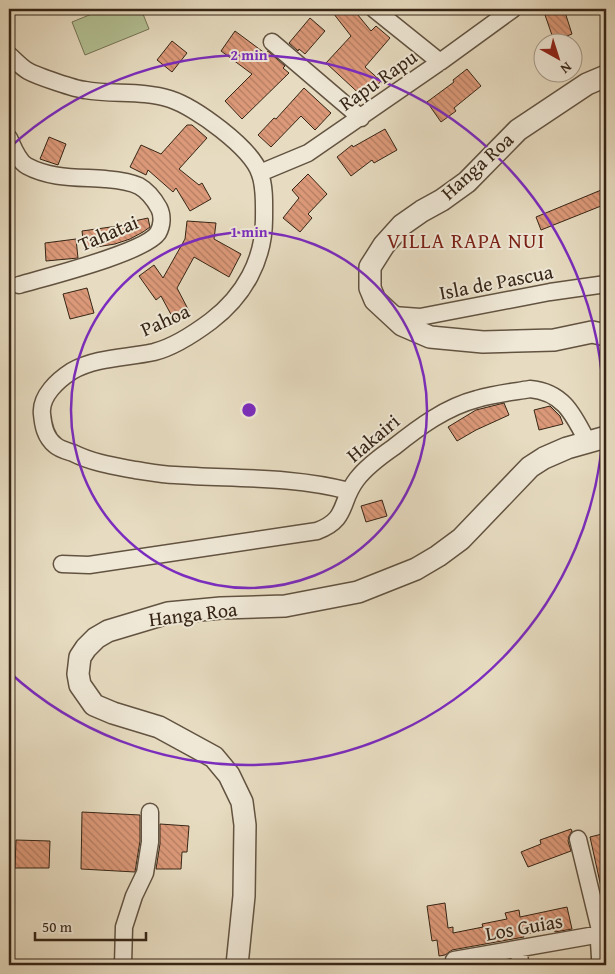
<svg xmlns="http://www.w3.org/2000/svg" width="615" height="974" viewBox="0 0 615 974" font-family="'Gentium Book Plus',serif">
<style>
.garden{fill:#b3c194;stroke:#747355}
.building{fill:url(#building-back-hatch);stroke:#362516}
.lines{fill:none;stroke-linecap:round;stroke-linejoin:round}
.minor-casing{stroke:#625341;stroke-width:19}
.tertiary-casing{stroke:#625341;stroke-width:24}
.minor{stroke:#efe8d7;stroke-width:16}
.tertiary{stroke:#efe8d7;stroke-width:21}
.ring{fill:none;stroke:#7b2cbf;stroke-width:2.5}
.labels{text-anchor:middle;stroke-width:4;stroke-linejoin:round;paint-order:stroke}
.street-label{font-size:20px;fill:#362516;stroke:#efe8d7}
.neighbourhood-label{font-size:21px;letter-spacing:1px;fill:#7a1f14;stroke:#efe8d7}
.centre{fill:#7b2cbf;stroke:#efe8d7;stroke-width:2.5}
.ring-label{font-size:15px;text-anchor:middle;font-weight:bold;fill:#7b2cbf;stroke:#efe8d7;stroke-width:4;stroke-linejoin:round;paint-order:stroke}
</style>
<defs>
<pattern id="building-back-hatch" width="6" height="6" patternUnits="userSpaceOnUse" patternTransform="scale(1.25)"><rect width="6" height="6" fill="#dc9979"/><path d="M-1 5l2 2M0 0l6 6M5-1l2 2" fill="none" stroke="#b37d62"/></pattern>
</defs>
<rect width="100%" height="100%" fill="#e7dcc1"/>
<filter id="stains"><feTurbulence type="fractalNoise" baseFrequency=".004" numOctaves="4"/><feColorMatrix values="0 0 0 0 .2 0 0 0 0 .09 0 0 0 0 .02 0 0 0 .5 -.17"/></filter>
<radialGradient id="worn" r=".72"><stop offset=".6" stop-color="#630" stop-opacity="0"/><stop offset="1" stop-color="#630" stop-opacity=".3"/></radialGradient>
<path class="garden" d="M104 9H141L149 29 85 55 72 22Z"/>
<path class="building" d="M330 9H353L371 31 376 26 390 38 365 67 381 81 365 99 326 63 351 36Z
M552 9H564L572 34 554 41 544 12Z
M310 18 325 31 305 54 299 49 298 51 289 43Z
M235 31 266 54 268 51 285 66 283 68 289 73 242 119 225 101 252 74 221 51Z
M172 41 187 53 172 72 157 60Z
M467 69 481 86 454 108 456 111 441 122 427 102 454 82 453 80Z
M304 88 331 113 315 130 301 116 271 147 258 135 274 118 276 119Z
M187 125H192L207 138 179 169 199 185 202 183 211 199 190 211 176 188 173 192 148 170 146 175 130 167 141 145 161 154Z
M385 129 397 150 374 163 372 160 351 176 337 157 352 145 353 147Z
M49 137 66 144 58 165 40 159Z
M308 174 327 194 308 214 312 218 300 232 283 218 299 198 292 190Z
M606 188V204L541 230 536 217Z
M148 218 150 227 143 232 130 239 115 244 84 249 82 231 125 225V223Z
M187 221 216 223 214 239 241 254 229 277 194 257 177 288 189 311 174 320 161 296 156 300 139 276 154 265 163 278 185 239Z
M76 239 78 258 46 261 45 243Z
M87 288 94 313 70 319 63 294Z
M504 403 509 415 476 430 457 441 448 427 476 410Z
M550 406 560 416 563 424 539 430 534 410Z
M382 500 387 516 366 522 361 506Z
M82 812 140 815V841L135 872 81 869Z
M160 824 189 826 187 852H182L181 869H156L160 844Z
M571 829 572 831 569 836 568 841 571 851 528 867 521 852 541 844 540 840Z
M606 833V886L601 887 590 837Z
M16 840 50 841 49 868H15Z
M445 903 448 928 453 927V933L483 927 482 924 507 919 505 913 519 910 520 917 567 907 572 929 555 932 554 927 523 935 524 937 452 950 445 955 439 956 437 940 432 941 427 906Z"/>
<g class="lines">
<defs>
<path id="minor" d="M374 9 440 62
M272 42 361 118
M9 55C15 60 21 67 28 71 37 76 75 89 85 90 113 95 142 90 170 99 195 107 252 148 260 174 265 187 264 205 264 219 264 260 244 296 211 321 195 333 174 347 154 352 127 358 97 357 72 371 58 380 40 396 42 414 43 425 45 437 55 445 59 449 67 451 73 453 93 463 114 466 135 470 148 472 162 475 175 475 233 479 292 476 349 491
M9 138C13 147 18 161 27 166 51 179 79 177 105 179 116 180 129 181 139 186 148 191 154 199 159 208 163 216 162 226 158 233 144 253 46 277 19 285
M260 173 308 153 440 62 513 9
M393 315 420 317 550 292 606 284
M62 564 89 565 317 531C349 519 339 502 357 479 367 466 381 456 394 447 419 427 446 407 477 399 494 394 512 392 530 389 564 392 574 416 588 443
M519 949 520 965
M454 960 601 934 578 839
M123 965 124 927 134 896 145 873 150 842V812"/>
<path id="tertiary" d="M606 76 587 84 518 130 467 182 442 200 422 211 402 225 384 245 370 267V288L375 300 402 325 430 337 483 342 554 340 592 332 606 335
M237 965 244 896 245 825 242 802 229 775 214 757 159 727 113 713 94 705 80 685 78 674 80 657 86 648 96 638 108 631 168 613 221 608 285 606 358 592 416 569 438 556 461 539 530 467 544 458 567 448 606 437
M603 965 601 934 606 933"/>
</defs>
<use href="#minor" class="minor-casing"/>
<use href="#tertiary" class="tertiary-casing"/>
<use href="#minor" class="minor"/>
<use href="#tertiary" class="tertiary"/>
</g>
<g class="ring">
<circle cx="249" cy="410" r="178"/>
<path d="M9 148A355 355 0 1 1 9 672"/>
</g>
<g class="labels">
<g class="street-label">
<text transform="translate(378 80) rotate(-35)" y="7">Rapu Rapu</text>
<text transform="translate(477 166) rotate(-42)" y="7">Hanga Roa</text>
<text transform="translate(108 233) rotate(-23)" y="7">Tahatai</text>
<text transform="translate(496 282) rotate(-11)" y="7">Isla de Pascua</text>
<text transform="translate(165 320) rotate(-24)" y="7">Pahoa</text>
<text transform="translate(373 438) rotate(-40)" y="7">Hakairi</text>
<text transform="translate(193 614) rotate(-7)" y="7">Hanga Roa</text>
<text transform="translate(524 927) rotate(-10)" y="7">Los Guias</text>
</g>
<g class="neighbourhood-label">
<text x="466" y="248">VILLA RAPA NUI</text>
</g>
</g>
<circle cx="249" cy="410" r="8" class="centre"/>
<g class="ring-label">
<text x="249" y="60">2 min</text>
<text x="249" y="237">1 min</text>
</g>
<rect width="615" height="974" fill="none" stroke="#e7dcc1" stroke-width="30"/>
<rect x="10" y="10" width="595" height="954" fill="none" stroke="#362516" stroke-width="2.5"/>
<rect x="15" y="15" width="585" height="944" fill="none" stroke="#362516"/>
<g transform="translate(558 58) rotate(141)"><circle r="24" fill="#efe8d7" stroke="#a59a8a"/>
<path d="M0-4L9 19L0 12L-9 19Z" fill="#8f2418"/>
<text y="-8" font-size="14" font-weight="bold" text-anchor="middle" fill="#362516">N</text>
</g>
<path d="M35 932v8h111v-8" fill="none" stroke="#362516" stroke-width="2.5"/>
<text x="42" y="932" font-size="15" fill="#362516" stroke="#efe8d7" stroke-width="4" paint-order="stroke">50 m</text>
<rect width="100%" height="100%" filter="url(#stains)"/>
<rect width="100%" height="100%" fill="url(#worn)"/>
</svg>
